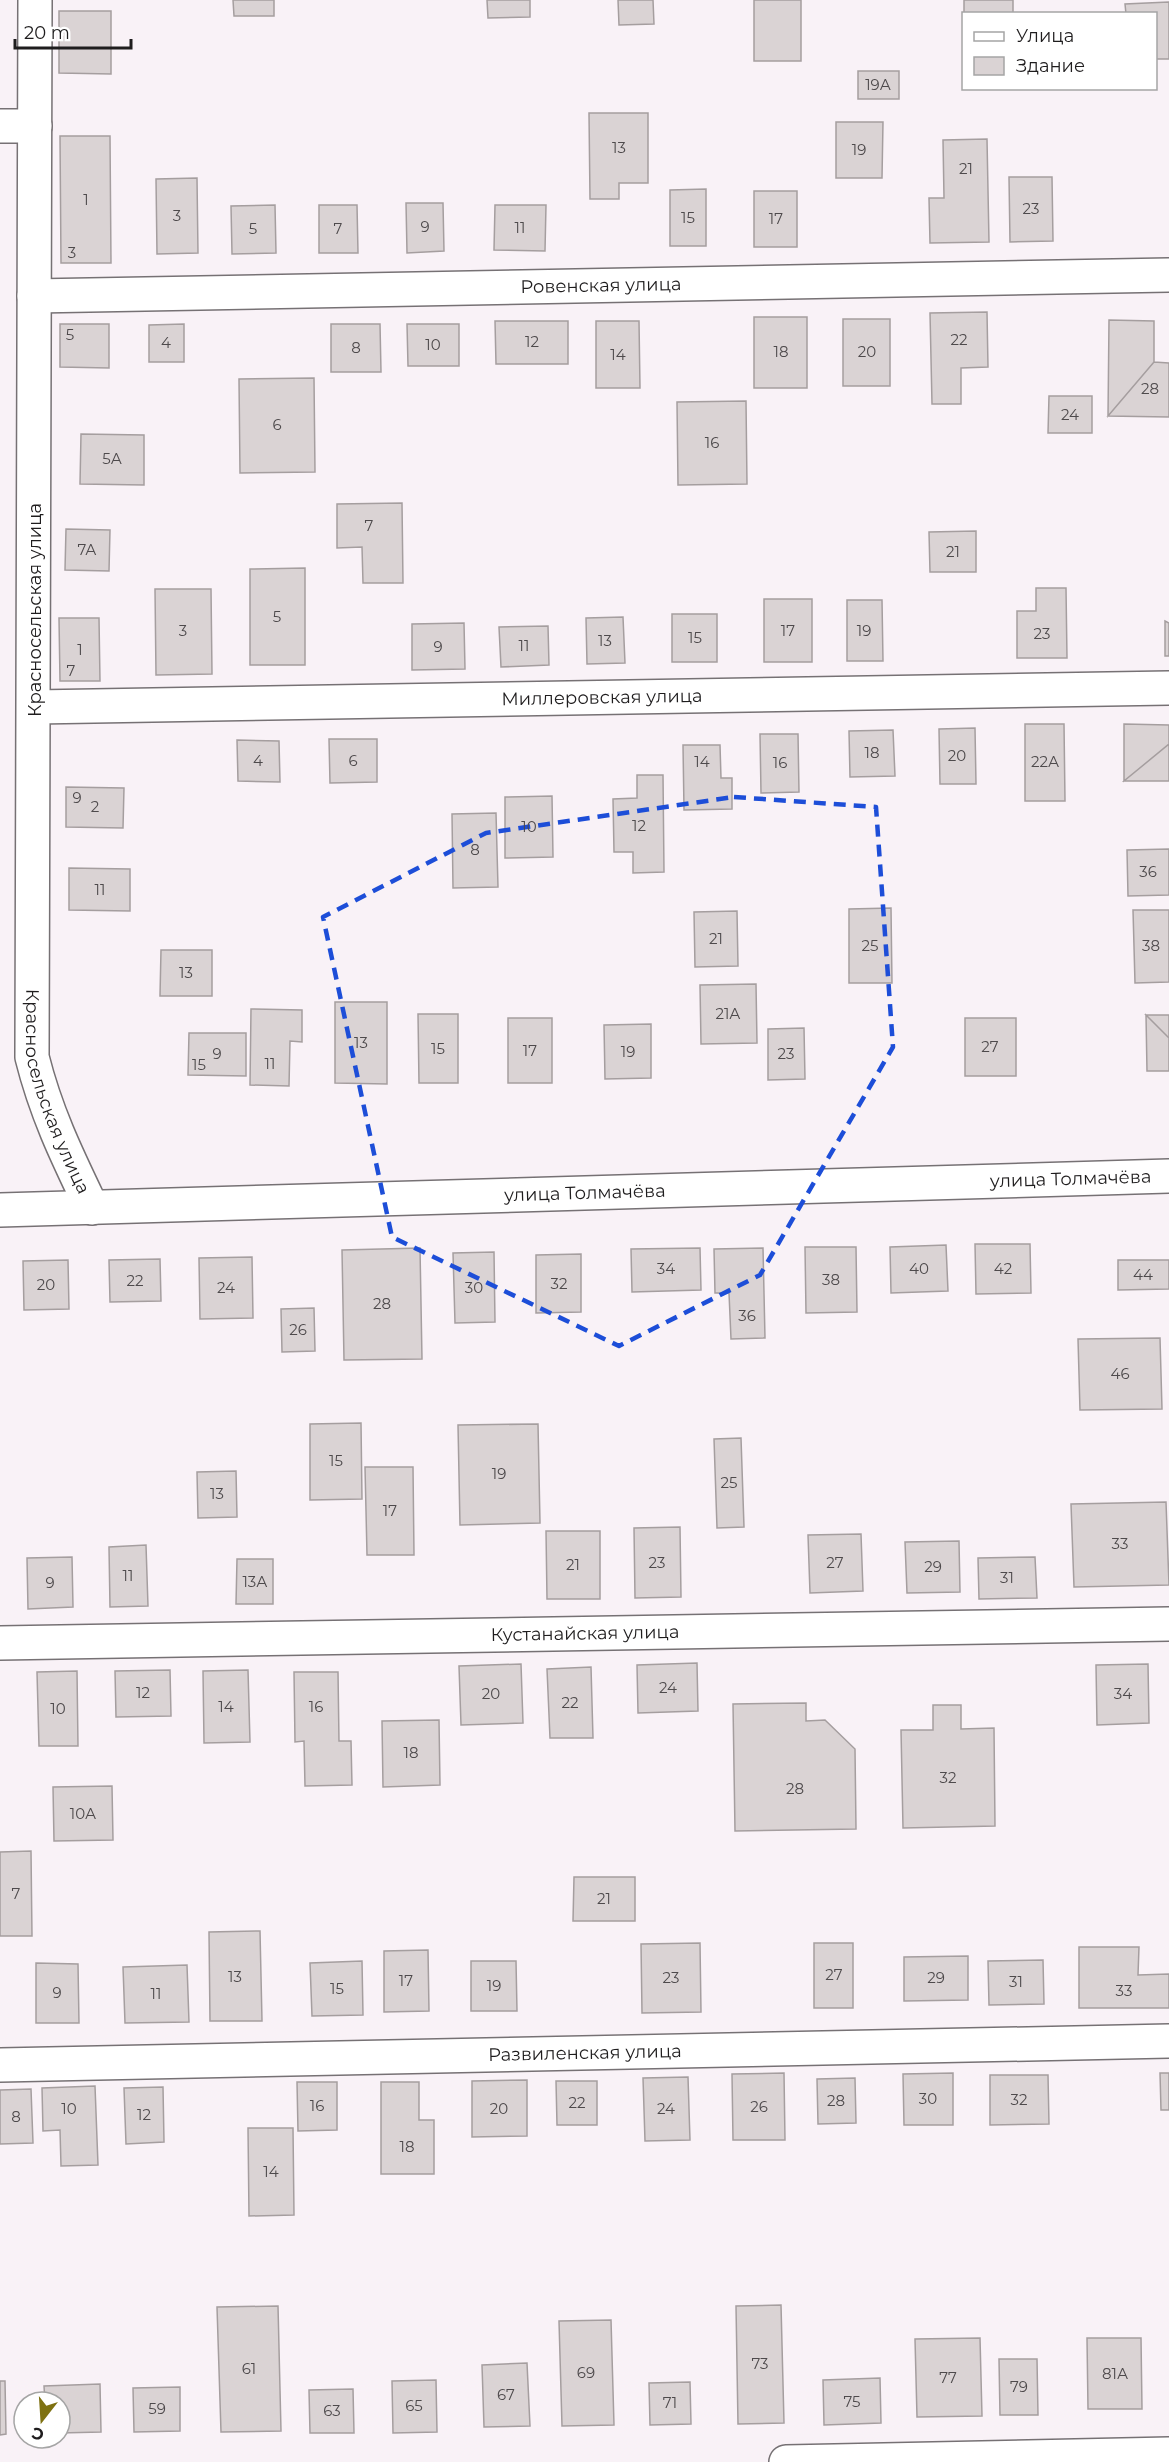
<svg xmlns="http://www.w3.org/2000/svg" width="1169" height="2462" viewBox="0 0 1169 2462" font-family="Montserrat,sans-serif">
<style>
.building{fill:#dad3d4;stroke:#a59e9f;stroke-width:1.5}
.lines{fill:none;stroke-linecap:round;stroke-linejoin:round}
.minor-casing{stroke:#767174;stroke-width:36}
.minor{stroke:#fff;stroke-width:33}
.marked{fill:none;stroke:#1d4ed8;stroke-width:4.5;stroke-dasharray:12 8;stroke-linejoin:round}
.labels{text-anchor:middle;stroke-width:4.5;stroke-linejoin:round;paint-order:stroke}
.number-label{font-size:15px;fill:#4e4a4c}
.street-label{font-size:18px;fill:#1f1d1e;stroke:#fff}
</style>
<rect width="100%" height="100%" fill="#f9f2f7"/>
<path class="building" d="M233 0H274V16H234Z
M487 0H530V17L488 18Z
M618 0H653L654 24 619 25Z
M754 0H801V61H754Z
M964 0H1013V14H964Z
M1169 2V59H1156V14H1126L1125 4Z
M59 11H111V74L59 73Z
M858 71H899V99H858Z
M589 113H648V183H619V199H590Z
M836 122H883L882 178H836Z
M60 136H110L111 263H61Z
M987 139 989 242 930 243 929 198H944L943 140Z
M1009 177H1052L1053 241 1010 242Z
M197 178 198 253 157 254 156 179Z
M706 189V246H670V190Z
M754 191H797V247H754Z
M406 203H443L444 251 407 253Z
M275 205 276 253 232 254 231 206Z
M319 205H357L358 253H319Z
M495 205H546L545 251 494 250Z
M987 312 988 367 961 368V404H932L930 313Z
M754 317H807V388H754Z
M843 319H890V386H843Z
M1109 320 1154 321V362L1108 416Z
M495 321H568V364H496Z
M596 321H639L640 388H596Z
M60 324H109V368L60 367Z
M184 324V362H149V325Z
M331 324H380L381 372H331Z
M407 324H459V366H408Z
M1154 362 1169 363V417L1108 416Z
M314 378 315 472 240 473 239 379Z
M1049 396H1092V433H1048Z
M746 401 747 484 678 485 677 402Z
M81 434 144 435V485L80 484Z
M402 503 403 583H363L362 547 337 548V504Z
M66 529 110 530 109 571 65 570Z
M976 531V572H930L929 532Z
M305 568V665H250V569Z
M1036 588H1066L1067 658H1017V611H1036Z
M155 589H211L212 674 156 675Z
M764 599H812V662H764Z
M847 600H882L883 661H847Z
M672 614H717V662H672Z
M623 617 625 663 587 664 586 618Z
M59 618H99L100 681H60Z
M1165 621 1169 623V656H1165Z
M464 623 465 669 412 670V624Z
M548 626 549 665 501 667 499 627Z
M1025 724H1064L1065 801H1025Z
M1124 724 1169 725V744L1124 781Z
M975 728 976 784H940L939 729Z
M893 730 895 776 850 777 849 731Z
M760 734H798L799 792 761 793Z
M329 739H377V782L330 783Z
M237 740 279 741 280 782 238 781Z
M1169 744V781H1124Z
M683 745H720L721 778H732V809L684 810Z
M637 775H663L664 872 633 873V852H614L613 799 637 798Z
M66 787 124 788 123 828 66 827Z
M552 796 553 857 505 858V797Z
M496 813 498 887 453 888 452 814Z
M1169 849V895L1128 896 1127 850Z
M69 868 130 869V911L69 910Z
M891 908 892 983H849V909Z
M1133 910H1169V982L1135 983Z
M737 911 738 966 695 967 694 912Z
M161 950H212V996H160Z
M756 984 757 1043 701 1044 700 985Z
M335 1002H387V1084L335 1083Z
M251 1009 302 1010V1042L290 1041 289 1086 250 1085Z
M418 1014H458V1083H419Z
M1146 1015H1169V1038Z
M1146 1015 1169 1038V1071H1147Z
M508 1018H552V1083H508Z
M965 1018H1016V1076H965Z
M651 1024V1078L605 1079 604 1025Z
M804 1028 805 1079 768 1080V1029Z
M189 1033H246V1076L188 1075Z
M975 1244H1030L1031 1293 976 1294Z
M946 1245 948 1291 891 1293 890 1247Z
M805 1247H856L857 1312 806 1313Z
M420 1248 422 1359 344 1360 342 1250Z
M700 1248 701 1290 632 1292 631 1249Z
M763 1248 765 1338 731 1339 729 1293H715L714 1249Z
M494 1252 495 1322 455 1323 453 1253Z
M581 1254V1312L536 1313V1255Z
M252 1257 253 1318 200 1319 199 1258Z
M160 1259 161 1301 110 1302 109 1260Z
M68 1260 69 1309 24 1310 23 1261Z
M1118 1260H1169V1289L1118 1290Z
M314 1308 315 1351 282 1352 281 1309Z
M1160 1338 1162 1409 1080 1410 1078 1339Z
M361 1423 362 1499 310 1500V1424Z
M538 1424 540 1523 460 1525 458 1425Z
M741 1438 744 1527 717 1528 714 1439Z
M365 1467H413L414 1555H367Z
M236 1471 237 1517 198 1518 197 1472Z
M1166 1502 1169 1585 1074 1587 1071 1504Z
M680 1527 681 1597 635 1598 634 1528Z
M546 1531H600V1599H547Z
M861 1534 863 1591 810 1593 808 1535Z
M959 1541 960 1592 907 1593 905 1542Z
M146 1545 148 1606 110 1607 109 1547Z
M72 1557 73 1607 28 1609 27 1558Z
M1035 1557 1037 1598 979 1599 978 1558Z
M237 1559H273V1604H236Z
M697 1663 698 1711 638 1713 637 1665Z
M521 1664 523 1723 461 1725 459 1666Z
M1148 1664 1149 1723 1097 1725 1096 1665Z
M591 1667 593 1738H550L547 1669Z
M170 1670 171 1716 116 1717 115 1671Z
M248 1670 250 1742 204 1743 203 1671Z
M77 1671 78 1746H39L37 1672Z
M294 1672H338L339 1741H351L352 1785 305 1786 304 1741 295 1742Z
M806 1703V1721L825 1720 855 1749 856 1829 735 1831 733 1704Z
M933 1705H961V1729L994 1728 995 1826 903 1828 901 1730H933Z
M439 1720 440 1785 383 1787 382 1721Z
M112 1786 113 1840 54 1841 53 1787Z
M31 1851 32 1936H0V1852Z
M574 1877H635V1921H573Z
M260 1931 262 2021H210L209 1932Z
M700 1943 701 2012 642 2013 641 1944Z
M814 1943H853V2008H814Z
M1079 1947H1139L1138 1975 1169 1974V2008H1079Z
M428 1950 429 2011 384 2012V1951Z
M968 1956V2000L904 2001V1957Z
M1043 1960 1044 2004 989 2005 988 1961Z
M362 1961 363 2015 312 2016 310 1963Z
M471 1961H516L517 2011H471Z
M36 1963 78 1964 79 2023H36Z
M187 1965 189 2022 125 2023 123 1967Z
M784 2073 785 2140H733L732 2074Z
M953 2073V2125H904L903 2074Z
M1160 2073H1169V2110H1161Z
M990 2075H1048L1049 2124 990 2125Z
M688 2077 690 2140 645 2141 643 2078Z
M855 2078 856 2123 818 2124 817 2079Z
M527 2080V2136L472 2137V2081Z
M556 2081H597V2125H557Z
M297 2082H337V2130L298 2131Z
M381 2082H419V2120H434V2174H381Z
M95 2086 98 2165 61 2166 60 2130 43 2131 42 2088Z
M163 2087 164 2142 126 2144 124 2088Z
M31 2089 33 2143 0 2144V2090Z
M248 2128H293L294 2215 249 2216Z
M781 2305 784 2423 738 2424 736 2306Z
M278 2306 281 2431 221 2432 217 2307Z
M611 2320 614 2425 562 2426 559 2321Z
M980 2338 982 2416 917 2417 915 2339Z
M1087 2338H1141L1142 2409H1088Z
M999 2359H1037L1038 2415H1000Z
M527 2363 530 2426 484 2427 482 2365Z
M880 2378 881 2423 824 2425 823 2380Z
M436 2380 437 2432 393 2433 392 2381Z
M0 2381H5L6 2434 0 2435Z
M690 2382 691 2424 650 2425 649 2383Z
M100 2384 101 2432 60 2433V2402H45L44 2386Z
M180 2387V2431L134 2432 133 2388Z
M353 2389 354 2433H310L309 2390Z"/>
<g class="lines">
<defs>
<g id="minor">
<path id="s1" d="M35 0 32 1057C46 1113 67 1156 92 1208"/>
<path d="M0 126H35"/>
<path id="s2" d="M34 296 1169 275"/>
<path id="s3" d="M35 707 1169 688"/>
<path id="s4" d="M0 1210 1169 1176"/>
<path id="s5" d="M0 1643 1169 1624"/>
<path id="s6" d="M0 2065 1169 2041"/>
<path d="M786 2462 1169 2454"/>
</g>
</defs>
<use href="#minor" class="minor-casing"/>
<use href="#minor" class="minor"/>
</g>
<path class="marked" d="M734 797 876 807 893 1047 760 1275 619 1346 392 1237 323 917 486 833Z"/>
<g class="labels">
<g class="number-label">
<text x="878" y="90">19А</text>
<text x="619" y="153">13</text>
<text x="859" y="155">19</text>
<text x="966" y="174">21</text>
<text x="86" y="205">1</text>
<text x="1031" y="214">23</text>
<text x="177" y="221">3</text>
<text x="688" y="223">15</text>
<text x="776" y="224">17</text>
<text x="425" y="232">9</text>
<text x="520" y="233">11</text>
<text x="253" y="234">5</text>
<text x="338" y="234">7</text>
<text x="72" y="258">3</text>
<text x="70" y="340">5</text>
<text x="959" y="345">22</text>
<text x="532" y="347">12</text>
<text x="166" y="348">4</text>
<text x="433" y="350">10</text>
<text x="356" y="353">8</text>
<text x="781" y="357">18</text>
<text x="867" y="357">20</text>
<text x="618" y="360">14</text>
<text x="1150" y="394">28</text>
<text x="1070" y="420">24</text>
<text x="277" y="430">6</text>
<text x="712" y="448">16</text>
<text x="112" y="464">5А</text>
<text x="369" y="531">7</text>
<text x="87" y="555">7А</text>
<text x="953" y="557">21</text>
<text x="277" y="622">5</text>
<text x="183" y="636">3</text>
<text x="788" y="636">17</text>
<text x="864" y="636">19</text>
<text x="1042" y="639">23</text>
<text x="695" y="643">15</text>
<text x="605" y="646">13</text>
<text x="524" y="651">11</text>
<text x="438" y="652">9</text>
<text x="80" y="655">1</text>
<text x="71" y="676">7</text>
<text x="872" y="758">18</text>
<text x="957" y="761">20</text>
<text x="258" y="766">4</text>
<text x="353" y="766">6</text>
<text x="702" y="767">14</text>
<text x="1045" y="767">22А</text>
<text x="780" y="768">16</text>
<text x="77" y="803">9</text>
<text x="95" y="812">2</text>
<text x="639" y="831">12</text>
<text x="529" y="832">10</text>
<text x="475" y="855">8</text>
<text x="1148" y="877">36</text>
<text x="100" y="895">11</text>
<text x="716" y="944">21</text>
<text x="870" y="951">25</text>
<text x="1151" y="951">38</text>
<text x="186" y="978">13</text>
<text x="728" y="1019">21А</text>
<text x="361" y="1048">13</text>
<text x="990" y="1052">27</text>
<text x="438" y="1054">15</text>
<text x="530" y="1056">17</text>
<text x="628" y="1057">19</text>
<text x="217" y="1059">9</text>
<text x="786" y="1059">23</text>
<text x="270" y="1069">11</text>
<text x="199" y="1070">15</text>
<text x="666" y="1274">34</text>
<text x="919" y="1274">40</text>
<text x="1003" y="1274">42</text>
<text x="1143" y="1280">44</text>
<text x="831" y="1285">38</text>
<text x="135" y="1286">22</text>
<text x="559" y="1289">32</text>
<text x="46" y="1290">20</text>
<text x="226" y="1293">24</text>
<text x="474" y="1293">30</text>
<text x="382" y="1309">28</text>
<text x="747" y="1321">36</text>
<text x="298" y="1335">26</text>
<text x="1120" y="1379">46</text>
<text x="336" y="1466">15</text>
<text x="499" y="1479">19</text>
<text x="729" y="1488">25</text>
<text x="217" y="1499">13</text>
<text x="390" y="1516">17</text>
<text x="1120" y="1549">33</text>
<text x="657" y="1568">23</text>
<text x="835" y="1568">27</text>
<text x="573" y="1570">21</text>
<text x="933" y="1572">29</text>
<text x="128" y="1581">11</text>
<text x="1007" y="1583">31</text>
<text x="255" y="1587">13А</text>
<text x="50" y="1588">9</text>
<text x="668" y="1693">24</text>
<text x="143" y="1698">12</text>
<text x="491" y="1699">20</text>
<text x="1123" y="1699">34</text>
<text x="570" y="1708">22</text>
<text x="226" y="1712">14</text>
<text x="316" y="1712">16</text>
<text x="58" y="1714">10</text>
<text x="411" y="1758">18</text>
<text x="948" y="1783">32</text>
<text x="795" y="1794">28</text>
<text x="83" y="1819">10А</text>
<text x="16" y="1899">7</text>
<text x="604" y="1904">21</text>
<text x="834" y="1980">27</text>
<text x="235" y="1982">13</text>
<text x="671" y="1983">23</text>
<text x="936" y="1983">29</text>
<text x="406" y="1986">17</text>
<text x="1016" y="1987">31</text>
<text x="494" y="1991">19</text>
<text x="337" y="1994">15</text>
<text x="1124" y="1996">33</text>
<text x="57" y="1998">9</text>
<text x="156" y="1999">11</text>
<text x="928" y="2104">30</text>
<text x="1019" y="2105">32</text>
<text x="836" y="2106">28</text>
<text x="577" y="2108">22</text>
<text x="317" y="2111">16</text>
<text x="759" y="2112">26</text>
<text x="69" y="2114">10</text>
<text x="499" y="2114">20</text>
<text x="666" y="2114">24</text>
<text x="144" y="2120">12</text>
<text x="16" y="2122">8</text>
<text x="407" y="2152">18</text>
<text x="271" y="2177">14</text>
<text x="760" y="2369">73</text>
<text x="249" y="2374">61</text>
<text x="586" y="2378">69</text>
<text x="1115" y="2379">81А</text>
<text x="948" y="2383">77</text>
<text x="1019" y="2392">79</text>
<text x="506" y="2400">67</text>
<text x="852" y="2407">75</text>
<text x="670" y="2408">71</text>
<text x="414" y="2411">65</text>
<text x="157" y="2414">59</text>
<text x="332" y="2416">63</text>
</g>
<g class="street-label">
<text dy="6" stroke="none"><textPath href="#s2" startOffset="567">Ровенская улица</textPath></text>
<text transform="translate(35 610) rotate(-90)" y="6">Красносельская улица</text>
<text dy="6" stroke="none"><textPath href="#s3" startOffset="567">Миллеровская улица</textPath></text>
<text dy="6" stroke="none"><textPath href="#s1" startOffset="1096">Красносельская улица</textPath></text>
<text dy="6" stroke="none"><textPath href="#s4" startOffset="1071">улица Толмачёва</textPath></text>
<text dy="6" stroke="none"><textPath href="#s4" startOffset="585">улица Толмачёва</textPath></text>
<text dy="6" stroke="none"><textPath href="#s5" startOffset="585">Кустанайская улица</textPath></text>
<text dy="6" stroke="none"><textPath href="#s6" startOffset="585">Развиленская улица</textPath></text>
</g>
</g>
<rect x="962" y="12" width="195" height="78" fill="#ffffff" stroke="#a5a5a5" stroke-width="1.5"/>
<rect x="974" y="32" width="30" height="9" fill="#ffffff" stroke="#a5a5a5" stroke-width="1.5"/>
<text x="1016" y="42" font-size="18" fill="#1f1d1e">Улица</text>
<rect x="974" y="57" width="30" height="18" fill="#dad3d4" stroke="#a5a5a5" stroke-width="1.5"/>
<text x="1016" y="72" font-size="18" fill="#1f1d1e">Здание</text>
<g transform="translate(42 2420) rotate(197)"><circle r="28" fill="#ffffff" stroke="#a5a5a5" stroke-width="1.5"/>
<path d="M0-4.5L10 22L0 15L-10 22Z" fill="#7e7111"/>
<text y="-9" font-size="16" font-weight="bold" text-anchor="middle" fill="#1f1d1e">С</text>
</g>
<path d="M15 39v9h116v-9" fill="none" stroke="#1f1d1e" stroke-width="3"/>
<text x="24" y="39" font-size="18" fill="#1f1d1e" stroke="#ffffff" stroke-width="4.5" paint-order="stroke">20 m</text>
</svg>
